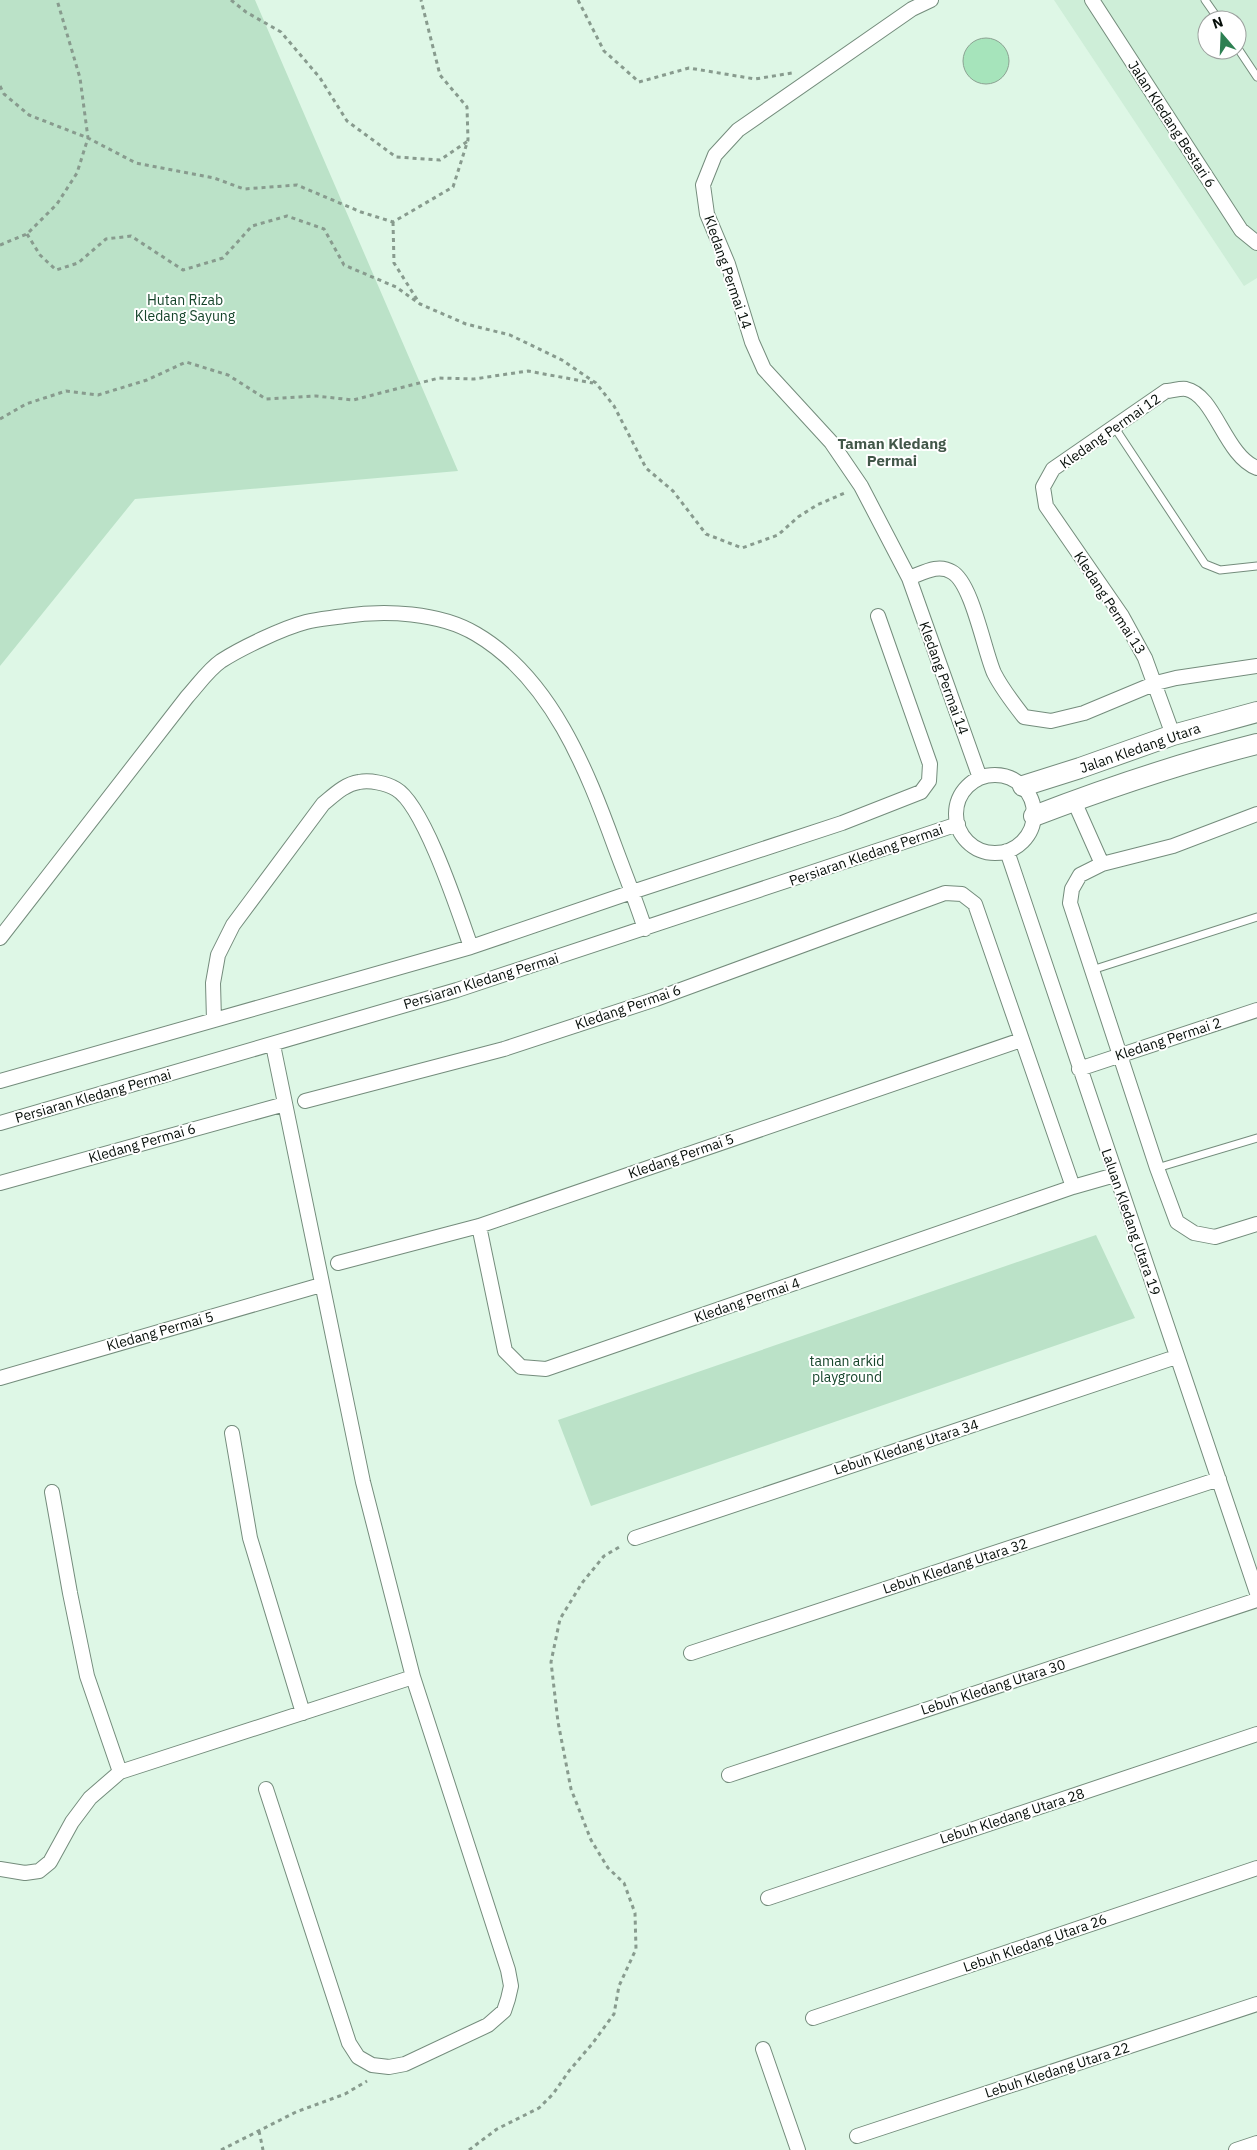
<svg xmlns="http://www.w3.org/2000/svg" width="1257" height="2150" viewBox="0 0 1257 2150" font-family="'IBM Plex Sans',sans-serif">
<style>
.built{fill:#ceeed8;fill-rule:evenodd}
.green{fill:#bbe2c8}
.building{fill:#a6e4bb;stroke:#8ba292}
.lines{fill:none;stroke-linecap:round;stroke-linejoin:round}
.lane-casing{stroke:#748c7c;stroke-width:9}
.street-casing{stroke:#748c7c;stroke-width:16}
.secondary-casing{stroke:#748c7c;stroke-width:22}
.path{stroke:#889b8e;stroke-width:3;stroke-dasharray:4 4;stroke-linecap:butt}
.lane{stroke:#fff;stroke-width:7}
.street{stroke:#fff;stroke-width:14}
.secondary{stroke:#fff;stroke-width:20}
.labels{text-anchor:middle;stroke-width:4;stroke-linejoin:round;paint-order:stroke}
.street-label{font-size:14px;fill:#060e09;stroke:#fff}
.park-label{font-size:14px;fill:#15442a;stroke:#fff}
.neighbourhood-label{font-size:15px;font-weight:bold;fill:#425749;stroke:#fff}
</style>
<rect width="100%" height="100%" fill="#def7e6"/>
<path class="built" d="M1054 0H1257V278L1244 286ZM1207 20H1237V50H1207Z"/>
<path class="green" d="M0 0H255L458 471 135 499 0 666Z
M1096 1235 1135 1318 591 1506 558 1420Z"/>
<path class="building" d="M963 61a23 23 0 1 1 46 0a23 23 0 1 1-46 0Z"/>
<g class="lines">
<defs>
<path id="lane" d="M1205 0 1219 20
M1237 47 1257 77
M1115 428 1205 564 1220 570 1257 566
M1092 970 1257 917
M1157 1168 1257 1138"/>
<path id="street" d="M931 0 912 9 738 130 715 155 703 185 707 214 728 264 752 342 764 369 831 442 861 486 909 578 980 778
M1092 0 1241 230 1257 243
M909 578C923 573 938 563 952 572 972 583 984 650 994 673 1002 689 1013 703 1024 717L1051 721 1084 713 1156 683 1176 678 1257 666
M1173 735 1145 658 1122 616 1046 506 1043 487 1053 469 1166 391C1172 391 1180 388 1186 389 1215 395 1225 456 1257 468
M956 814a39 39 0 1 1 78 0a39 39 0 1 1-78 0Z
M1074 801 1102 864
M1257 814 1173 846 1102 864 1080 875 1072 889 1070 903 1157 1168 1177 1222 1194 1233 1215 1237 1257 1224
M1007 851 1257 1593
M0 938 187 697C198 685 208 670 221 661 241 648 283 628 306 622 318 619 332 618 344 616 385 610 439 612 476 634 551 678 587 770 615 847 625 874 636 901 645 929
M214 1020 213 983 218 955 233 925 323 804C334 795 345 784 359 782 370 780 386 783 396 789 424 805 459 913 471 947
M1079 1069 1257 1010
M0 1081 471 947 632 892 842 823 921 792 929 781 930 764 878 616
M305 1101 504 1049 656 999 945 893 962 894 975 904 1073 1187
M0 1123 457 990 958 824
M0 1183 285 1104
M479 1226 505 1351 521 1367 546 1369 1073 1187 1115 1175
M338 1263 479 1226 1021 1040
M0 1378 321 1285
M232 1433 250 1538 303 1713
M52 1492 70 1593 87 1676 120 1772
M635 1538 1176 1357
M691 1653 1219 1479
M729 1775 1257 1600
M266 1789 349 2043 358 2057 372 2065 389 2067 405 2064 488 2025 504 2011 508 1999 511 1986 508 1970 413 1677 363 1482 273 1045
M0 1869 25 1873 39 1871 50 1862 72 1822 90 1798 120 1772 413 1677
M768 1898 1257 1734
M813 2018 1257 1868
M763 2049 798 2150
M857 2136 1257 2004
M1236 2150 1257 2143"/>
<path id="secondary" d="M1023 786 1080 768 1173 735 1257 712
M1034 816C1107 788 1181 763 1257 744"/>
</defs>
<use href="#lane" class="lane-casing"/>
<use href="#street" class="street-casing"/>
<use href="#secondary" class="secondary-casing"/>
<path class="path" d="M231 0 246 12 281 32 320 78 347 121 396 157 440 160 468 141
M578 0 604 51 639 82 689 68 755 79 792 73
M0 86 4 94 29 115 88 138 136 163 214 178 244 189 297 185 361 212 393 222 453 187 468 140 467 107 440 75 421 0
M393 222 394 263 418 301
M27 234 40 255 56 270 78 263 106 239 131 236 183 270 223 258 252 226 287 216 324 229 344 265 396 287 420 304 466 324 510 335 562 360 596 383 614 406 646 468 673 491 706 534 742 548 778 535 798 517 817 505 847 492
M0 245 27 234 57 204 77 173 88 138 80 78 57 0
M0 419 26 404 66 391 98 395 147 380 186 362 228 375 266 399 316 396 353 400 439 378 474 379 528 371 593 383
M259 2131 263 2150
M221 2150 296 2112 345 2094 367 2081
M469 2150 497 2129 539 2108 553 2094 569 2071 592 2044 614 2014 619 1986 636 1949 635 1913 624 1883 608 1868 591 1840 571 1789 558 1722 551 1662 560 1619 582 1583 604 1556 621 1546"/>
<use href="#lane" class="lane"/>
<use href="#street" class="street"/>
<use href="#secondary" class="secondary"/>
</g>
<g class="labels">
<g class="street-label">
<text transform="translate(1172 124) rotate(57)" y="5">Jalan Kledang Bestari 6</text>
<text transform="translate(728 272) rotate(71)" y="5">Kledang Permai 14</text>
<text transform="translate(1110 431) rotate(-35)" y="5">Kledang Permai 12</text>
<text transform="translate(1110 603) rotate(57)" y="5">Kledang Permai 13</text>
<text transform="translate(944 678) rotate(70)" y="5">Kledang Permai 14</text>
<text transform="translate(1140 748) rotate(-19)" y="5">Jalan Kledang Utara</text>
<text transform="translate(866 855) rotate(-19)" y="5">Persiaran Kledang Permai</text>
<text transform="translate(481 981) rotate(-17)" y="5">Persiaran Kledang Permai</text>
<text transform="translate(628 1007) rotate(-19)" y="5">Kledang Permai 6</text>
<text transform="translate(1168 1039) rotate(-18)" y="5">Kledang Permai 2</text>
<text transform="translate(93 1096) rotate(-16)" y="5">Persiaran Kledang Permai</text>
<text transform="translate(142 1143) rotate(-16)" y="5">Kledang Permai 6</text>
<text transform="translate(681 1156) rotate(-19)" y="5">Kledang Permai 5</text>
<text transform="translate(1131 1222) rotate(71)" y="5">Laluan Kledang Utara 19</text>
<text transform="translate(747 1300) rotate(-19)" y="5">Kledang Permai 4</text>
<text transform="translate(160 1331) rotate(-16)" y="5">Kledang Permai 5</text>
<text transform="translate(906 1447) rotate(-18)" y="5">Lebuh Kledang Utara 34</text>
<text transform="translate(955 1566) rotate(-18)" y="5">Lebuh Kledang Utara 32</text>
<text transform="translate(993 1687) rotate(-18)" y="5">Lebuh Kledang Utara 30</text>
<text transform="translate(1012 1816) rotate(-18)" y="5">Lebuh Kledang Utara 28</text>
<text transform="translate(1035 1943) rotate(-19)" y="5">Lebuh Kledang Utara 26</text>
<text transform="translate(1057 2070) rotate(-18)" y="5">Lebuh Kledang Utara 22</text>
</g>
<g class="park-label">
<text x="185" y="305">Hutan Rizab<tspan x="185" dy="16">Kledang Sayung</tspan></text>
<text x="847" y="1366">taman arkid<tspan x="847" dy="16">playground</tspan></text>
</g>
<g class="neighbourhood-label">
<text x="892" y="449">Taman Kledang<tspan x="892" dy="17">Permai</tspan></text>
</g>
</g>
<g transform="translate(1222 35) rotate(341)"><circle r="24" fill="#ffffff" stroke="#9b9f9d"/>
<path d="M0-4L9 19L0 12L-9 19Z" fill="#2d8052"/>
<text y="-8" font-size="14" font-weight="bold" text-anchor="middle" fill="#060e09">N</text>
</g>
</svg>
